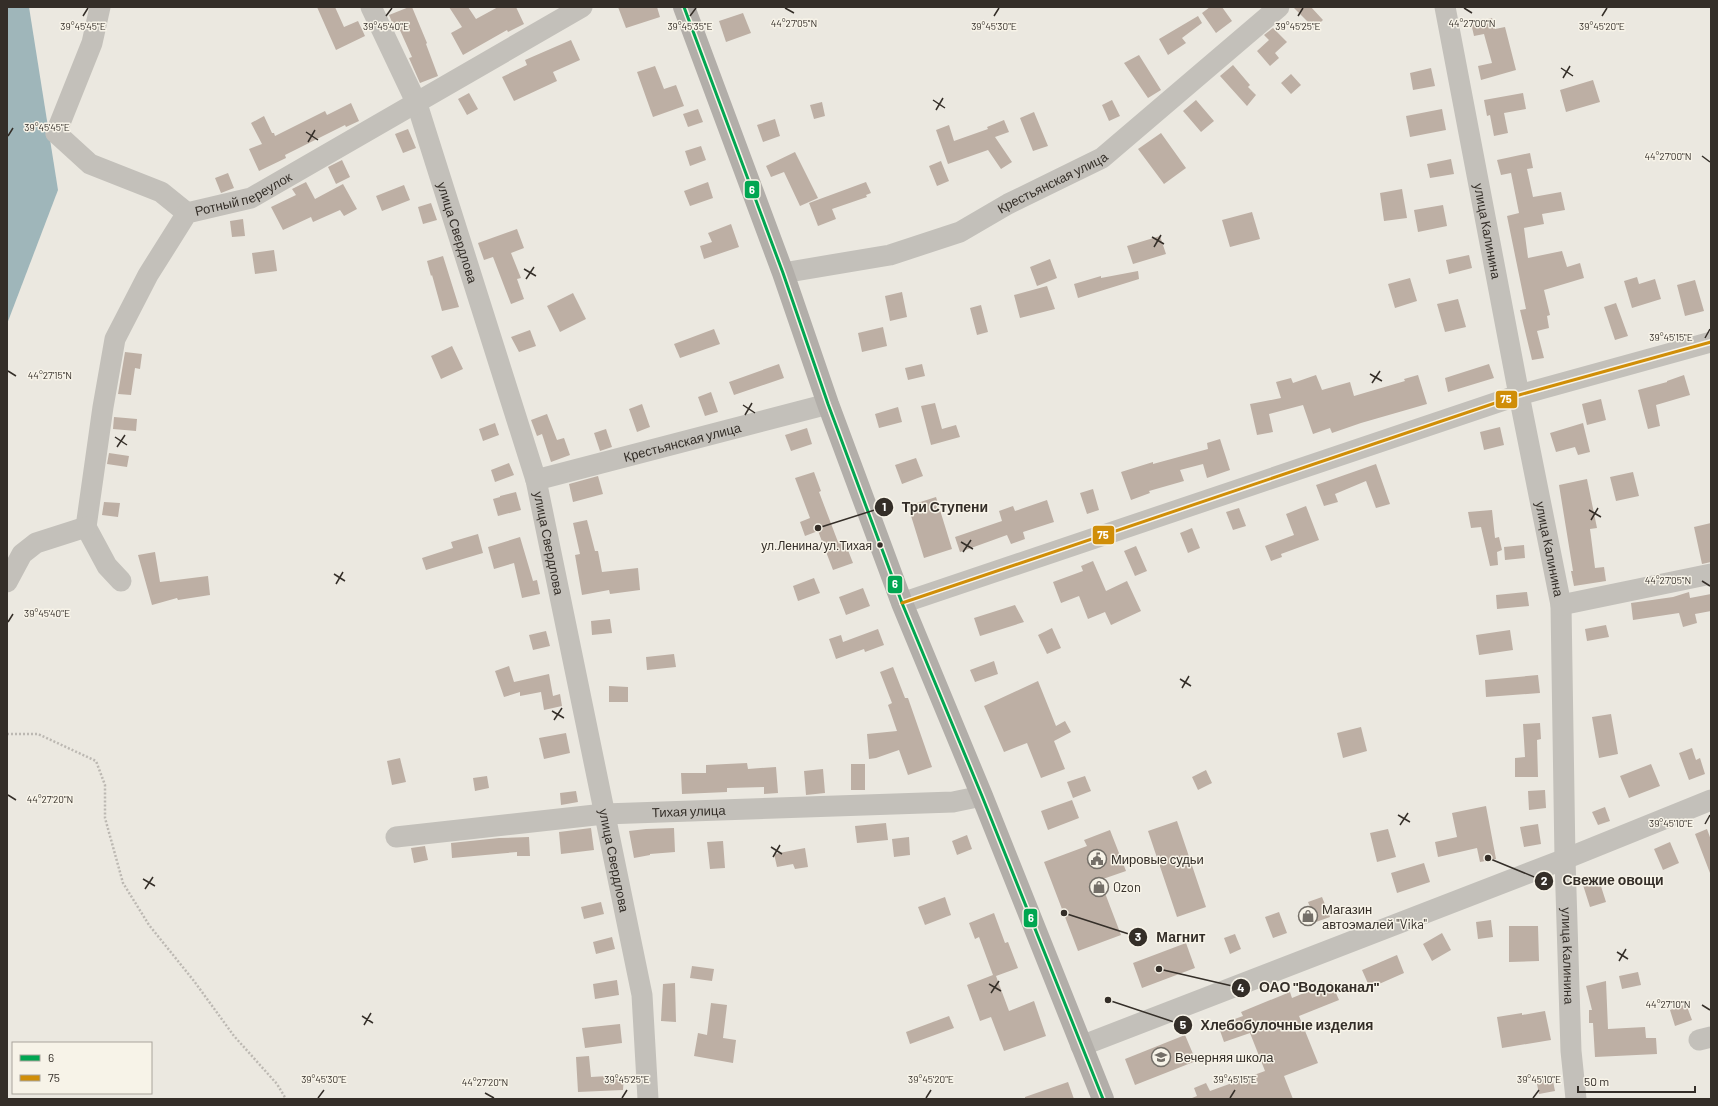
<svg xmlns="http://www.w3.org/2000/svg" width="1718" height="1106" viewBox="0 0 1718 1106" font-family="Barlow,sans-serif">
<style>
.water{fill:#9fb6ba}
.building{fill:#bdafa4}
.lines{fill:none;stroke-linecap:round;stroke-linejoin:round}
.path{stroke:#bcb8b2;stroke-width:2.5;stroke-dasharray:2 2;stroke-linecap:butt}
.minor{stroke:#c3c0ba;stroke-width:21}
.major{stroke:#b2aea9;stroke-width:22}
.bus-1-casing{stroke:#f7f3e8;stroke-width:6}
.bus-2-casing{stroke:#f7f3e8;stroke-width:6}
.bus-1{stroke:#00a651;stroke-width:3}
.bus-2{stroke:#d08e08;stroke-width:3}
.ticks{fill:none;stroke:#342e28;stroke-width:1.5}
.bus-dot{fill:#342e28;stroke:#f7f3e8;stroke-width:1.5}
.labels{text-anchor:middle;stroke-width:3;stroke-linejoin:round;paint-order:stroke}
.bus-label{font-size:12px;fill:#342e28;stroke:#f7f3e8;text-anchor:end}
.street-label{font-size:13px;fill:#342e28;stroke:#f7f3e8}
.poi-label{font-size:13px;fill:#342e28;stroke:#f7f3e8;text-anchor:start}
.ticks-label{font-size:10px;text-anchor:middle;fill:#342e28;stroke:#f7f3e8;stroke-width:3;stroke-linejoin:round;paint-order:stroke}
.leader{fill:none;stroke:#342e28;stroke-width:1.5}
.callout-dot{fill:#342e28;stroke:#f7f3e8;stroke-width:1.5}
.mark-label{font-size:12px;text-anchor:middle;font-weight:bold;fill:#fff}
.callout-label{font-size:14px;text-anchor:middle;font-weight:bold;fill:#342e28;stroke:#f7f3e8;stroke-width:3;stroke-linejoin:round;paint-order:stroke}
.line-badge{stroke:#f7f3e8;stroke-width:1.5}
.badge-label{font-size:11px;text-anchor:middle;font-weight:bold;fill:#fff}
</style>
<rect width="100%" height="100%" fill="#ebe8e0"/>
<path class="water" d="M7 7H29L58 190 7 324Z"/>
<path class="building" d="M317 7H335L344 27 358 21 365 36 336 50Z
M409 7H412L427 43 426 44 438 76 420 83 409 58 412 57 399 28 395 29 389 15Z
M449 7H468L476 19 498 7H516L524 24 508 32 507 30 463 55 451 33 462 27Z
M618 7H657L660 17 626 28Z
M1210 7H1222L1232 21 1216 33 1202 13Z
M1293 7H1311L1323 20 1314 28Z
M743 13 751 33 726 42 719 21Z
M1198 16 1202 23 1182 38 1186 43 1168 55 1159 39Z
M1492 18 1495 29 1505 27 1516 70 1481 80 1478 66 1492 63 1484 34 1474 36 1471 23Z
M1273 28 1287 42 1275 53 1279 58 1270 66 1257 51 1269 40 1264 35Z
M571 40 580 60 553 72 557 81 514 101 502 77 527 65 525 60Z
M1139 55 1161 90 1148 98 1124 63Z
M1233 65 1250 85 1248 87 1256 95 1247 106 1220 76Z
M655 66 664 89 676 85 684 106 653 117 637 72Z
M1431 68 1435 86 1413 90 1410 73Z
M1291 74 1301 85 1291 94 1281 83Z
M1593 80 1600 102 1566 112 1560 90Z
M469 93 478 109 467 115 458 99Z
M1523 93 1526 109 1504 113 1508 133 1494 136 1490 115 1487 116 1484 100Z
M1112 100 1120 116 1109 121 1102 105Z
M1196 100 1214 121 1201 132 1183 111Z
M822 102 825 116 814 119 810 105Z
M351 103 359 121 346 127 345 125 285 155 286 158 259 171 249 149 262 144 251 123 264 116 272 133H274L275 136 325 111 327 115Z
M698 109 703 122 688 127 683 114Z
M1442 109 1446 130 1410 137 1406 116Z
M1034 112 1048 146 1033 151 1020 118Z
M775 119 780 136 763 142 757 125Z
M1004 120 1009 132 995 137 1012 162 1001 169 988 150 948 164 936 130 949 125 954 141 988 129 987 127Z
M408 129 416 148 403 153 395 134Z
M1161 133 1186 168 1164 184 1138 149Z
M701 146 706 160 690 166 685 151Z
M795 152 818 198 800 206 784 172 771 177 766 166Z
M1530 153 1533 168 1527 169 1533 197 1561 192 1565 210 1542 214 1544 224 1524 228 1528 258 1562 251 1567 267 1580 263 1584 278 1544 290 1550 315 1547 316 1549 328 1537 331 1544 358 1532 360 1520 310 1526 309 1507 216 1519 213 1511 173 1501 175 1497 160Z
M1451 159 1454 174 1430 178 1427 164Z
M342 160 350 177 336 184 328 167Z
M941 161 949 181 937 186 929 166Z
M228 173 234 188 221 193 215 178Z
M306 182 315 199 343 184 357 209 344 216 340 210 313 222 311 217 283 230 271 207 296 195 292 189Z
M708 182 713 198 690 206 684 191Z
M866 182 871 193 866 195 867 197 832 209 836 219 818 226 809 203Z
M404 185 410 200 382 211 376 196Z
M1402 189 1407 218 1384 221 1380 193Z
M431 203 437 220 423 224 418 207Z
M1443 205 1447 226 1418 232 1414 210Z
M1252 212 1260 239 1230 247 1222 220Z
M243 219 245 236 232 237 230 221Z
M731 224 739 247 704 259 700 246 712 242 708 233Z
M517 229 524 248 511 253 521 278 517 279 524 299 511 304 493 257 484 260 478 243Z
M1160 236 1166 254 1133 264 1127 246Z
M274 250 277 271 255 274 252 253Z
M1469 255 1472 268 1449 274 1446 260Z
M443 256 459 307 442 311 432 275 431 276 427 261Z
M1050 259 1057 278 1037 286 1030 267Z
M1138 271 1139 279 1078 298 1074 284 1101 276V278Z
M1637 277 1639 284 1655 279 1661 299 1632 308 1624 281Z
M1410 278 1417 301 1395 308 1388 284Z
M1695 280 1704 311 1685 316 1677 285Z
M1047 286 1055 309 1020 318 1014 295Z
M902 292 907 317 890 321 885 296Z
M573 293 586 319 560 332 547 306Z
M1458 299 1466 327 1445 332 1437 304Z
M1616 303 1628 336 1615 340 1604 307Z
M981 305 988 332 977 335 970 308Z
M883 327 887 346 862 352 858 333Z
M714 329 720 344 680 358 674 344Z
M530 330 536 346 519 352 511 337Z
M452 346 463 369 441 379 431 356Z
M125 352 142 354 140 369 135 368 131 395 118 394Z
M779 364 784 378 734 395 729 382Z
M922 364 925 376 908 380 905 368Z
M1489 364 1494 378 1448 392 1445 378Z
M1316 375 1322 390 1350 382 1354 396 1405 381 1404 379 1418 375 1427 404 1361 423 1332 433 1330 428 1313 434 1303 405 1269 414 1273 432 1257 435 1250 404 1281 398 1276 382 1291 378 1293 383Z
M1684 375 1690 395 1656 405 1660 426 1648 429 1638 390 1667 382V381Z
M711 392 718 412 705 416 698 397Z
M1601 399 1606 420 1587 425 1582 404Z
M935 403 942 429 956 425 960 437 931 445 921 406Z
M642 404 650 427 637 432 629 409Z
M898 407 902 422 879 428 875 414Z
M547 414 557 440 564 438 570 455 551 462 542 434 537 436 531 420Z
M114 417 137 419 136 431 113 429Z
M495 423 499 435 483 441 479 429Z
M1583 423 1590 452 1578 455 1575 447 1556 452 1550 433Z
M1500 427 1504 445 1484 450 1480 432Z
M807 428 812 444 791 451 785 435Z
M606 429 612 447 600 451 594 433Z
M1220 439 1230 470 1207 478 1203 464 1180 470 1184 481 1149 491 1150 493 1131 500 1121 472 1153 462V464L1208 449 1207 443Z
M109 453 129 456 127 467 107 464Z
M916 458 923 476 902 484 895 465Z
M509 463 514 475 495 482 491 470Z
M1376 464 1390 504 1376 508 1366 481 1335 494 1338 502 1324 506 1316 485Z
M814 472 821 491 819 492 838 542 844 540 853 563 833 570 818 531 805 536 800 522 810 518 795 478Z
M1633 472 1639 496 1616 501 1610 477Z
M598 476 603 494 573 502 569 484Z
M1587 479 1597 528 1590 529 1595 568 1604 567 1606 581 1574 586 1571 571H1573L1559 485Z
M1093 489 1099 510 1087 514 1080 493Z
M516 492 521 510 498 516 493 499 500 497V496Z
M936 497 952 549 924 558 908 506Z
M1047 500 1054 522 1023 532 1025 539 1011 544 1007 535 960 552 955 537 1002 521 999 511 1013 506 1015 511Z
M104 502 120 503 118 517 102 515Z
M1306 506 1319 540 1281 554 1282 557 1271 561 1265 546 1294 535 1286 514Z
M1239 508 1246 526 1233 530 1226 512Z
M1492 510 1495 538 1499 537 1502 550 1497 552 1498 565 1490 566 1481 527 1471 528 1468 512Z
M587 520 595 551H598L602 572 638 568 640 590 610 594 609 590 582 595 575 555 580 554 573 523Z
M1711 523V562L1702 564 1694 527Z
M1192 528 1200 548 1188 553 1180 533Z
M478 534 483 553 426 570 422 558 453 548 451 542Z
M520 537 533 581 537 580 540 594 522 598 514 563 494 569 488 547Z
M1524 545 1525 558 1505 560 1504 547Z
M1136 546 1147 571 1135 576 1124 551Z
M155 552 160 582 208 576 210 595 178 600 177 598 152 605 138 555Z
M1093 561 1106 591 1127 581 1141 611 1111 625 1105 612 1088 619 1079 596 1061 603 1053 582 1083 571 1081 566Z
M814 578 820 593 798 601 793 586Z
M863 588 870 606 846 615 839 597Z
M1527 592 1529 606 1497 609 1496 595Z
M1689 592 1690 598 1711 594V611L1695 614 1697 623 1683 627 1679 613 1633 620 1631 603 1673 597Z
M1015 605 1024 622 980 636 974 618Z
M610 619 612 633 592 635 591 621Z
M1606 625 1609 637 1587 641 1585 629Z
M1052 628 1061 648 1047 654 1038 635Z
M878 629 884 645 865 652 864 649 836 659 829 639 841 635 843 642Z
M1510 630 1513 650 1479 655 1476 635Z
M546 631 550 646 533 650 529 635Z
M674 654 676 667 647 670 646 657Z
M994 661 998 674 975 682 970 670Z
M509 666 514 682 549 674 553 696 560 694 562 706 544 710 541 692 520 696V692L504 697 495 671Z
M893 667 905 698H908L932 767 908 775 899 750 876 758 869 759 867 734 897 731 888 705 892 703 880 672Z
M1538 675 1540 693 1486 697 1485 680Z
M1038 681 1056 726 1065 721 1071 732 1054 741 1065 769 1041 778 1027 743 1004 752 984 706Z
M609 686 628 687V702H609Z
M1611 714 1618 754 1599 758 1592 717Z
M1540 723 1541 739 1537 740 1538 777H1515V758L1525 757 1523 724Z
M1361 727 1367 751 1343 758 1337 733Z
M566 733 570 753 544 759 539 738Z
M1692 748 1696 760 1700 758 1705 774 1689 780 1679 753Z
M400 758 406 782 392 785 387 761Z
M747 763 748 769 776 767 778 793 764 794V787L727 788V792L682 794 681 773H706V765Z
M851 764H865V790H851Z
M1651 764 1660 786 1629 798 1620 776Z
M823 769 825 793 806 795 804 771Z
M1206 770 1212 783 1198 790 1192 777Z
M487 776 489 788 475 791 473 778Z
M1085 776 1091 791 1073 798 1067 782Z
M1545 790 1546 808 1529 810 1528 791Z
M576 791 578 802 561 805 560 793Z
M1072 800 1079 818 1048 830 1041 811Z
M1486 806 1496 859 1480 862 1477 848 1438 857 1435 842 1457 837 1452 813Z
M1605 807 1610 821 1598 825 1592 812Z
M1177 821 1206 907 1177 917 1148 831Z
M886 823 888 840 857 843 855 826Z
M1538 824 1541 844 1524 847 1520 827Z
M591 828 594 850 561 854 559 832Z
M674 828 675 852 650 854V855L634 858 629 831 646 829Z
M1388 829 1396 857 1377 862 1370 833Z
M1707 829 1711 840 1710 873 1695 834Z
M1110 830 1126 871 1100 880 1121 935 1078 951 1044 862 1087 846 1084 840Z
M967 835 972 849 957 855 952 841Z
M529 837 530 856H517V852L452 858 451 843 499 838Z
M909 837 910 855 894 857 892 839Z
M723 841 725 868 710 869 707 842Z
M1670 842 1679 863 1663 870 1654 849Z
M425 846 428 860 414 863 411 848Z
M805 848 808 867 795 869 793 864 777 867 774 854Z
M1424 863 1430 882 1397 893 1391 873Z
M1599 880 1606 902 1590 907 1583 885Z
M945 897 951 915 925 925 918 907Z
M1322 897 1330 917 1316 922 1308 902Z
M601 902 604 914 584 919 581 907Z
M1279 912 1287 933 1273 938 1265 917Z
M994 913 1005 943 1008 942 1018 968 996 976 1009 1011 1034 1001 1046 1036 1004 1051 991 1017 980 1021 967 985 993 975 979 937 975 939 969 923Z
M1491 920 1493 937 1478 939 1476 922Z
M1509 926H1538L1539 961 1509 962Z
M1442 933 1451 950 1432 961 1423 944Z
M1235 934 1241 949 1230 954 1224 938Z
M612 937 615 949 596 954 593 942Z
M1186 943 1195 968 1142 988 1133 963Z
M1397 955 1404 973 1370 988 1362 970Z
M692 966 714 969 712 981 690 978Z
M1638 972 1641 985 1622 989 1619 976Z
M617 980 619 995 595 999 593 984Z
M1606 981 1608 1029 1645 1027 1646 1038H1656L1657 1054 1595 1057 1593 1023H1589V1010H1592L1586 986Z
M1331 982 1339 1000 1299 1016 1318 1063 1284 1076 1293 1099H1193L1192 1098 1197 1096 1194 1088 1206 1083 1210 1091 1265 1071 1250 1033 1224 1042 1218 1025 1243 1016 1241 1012 1290 992 1292 998Z
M675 983 676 1022 661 1021 663 984Z
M711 1003 727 1005 723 1038 736 1040 733 1063 694 1056 698 1033 707 1035Z
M1686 1004 1692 1020 1675 1026 1670 1010Z
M1545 1011 1551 1040 1502 1048 1497 1017 1522 1013V1015Z
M949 1016 954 1028 910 1044 906 1032Z
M620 1024 622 1043 585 1048 582 1028Z
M1185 1035 1196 1061 1135 1085 1125 1059Z
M589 1056 591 1077 624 1075 623 1090 578 1092 576 1057Z
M1552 1076 1555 1091 1539 1094 1536 1079Z
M1068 1082 1074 1099H1025V1097Z"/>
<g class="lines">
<path class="path" d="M7 734H38L96 761 105 785V818L123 883 149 925 194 981 234 1036 277 1084 286 1099"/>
<g class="minor">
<path d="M100 7 92 43 56 133 90 164 161 192 187 213"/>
<path id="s1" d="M371 7 417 104 536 480 642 995 648 1099"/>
<path id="s2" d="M1445 7 1519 395 1561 605 1565 859 1571 1051 1576 1099"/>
<path id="s3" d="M783 273 890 255 960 232 1008 204 1102 158 1279 7"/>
<path id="s4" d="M536 480 828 404"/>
<path id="s5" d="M121 581 107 566 86 527 103 407 115 339 148 275 187 213 251 198 582 7"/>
<path d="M7 582 22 554 36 543 86 527"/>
<path d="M902 603 1519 395 1711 342"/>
<path d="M1561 605 1711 574"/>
<path id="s6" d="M396 837 604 814 953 802 982 796"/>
<path d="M1699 1040 1711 1037"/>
<path d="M1081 1046 1565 859 1711 800"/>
</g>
<path class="major" d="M684 7 783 273 828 404 902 603 982 796 1103 1099"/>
<defs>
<path id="bus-1" d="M684 7 783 273 828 404 902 603 982 796 1103 1099"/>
<path id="bus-2" d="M902 603 1519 395 1711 342"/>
</defs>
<use href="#bus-1" class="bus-1-casing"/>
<use href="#bus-2" class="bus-2-casing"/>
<use href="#bus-1" class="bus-1"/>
<use href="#bus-2" class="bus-2"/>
</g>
<path class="ticks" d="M785 8 794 13M1464 8 1472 13M83 16 88 8M386 16 392 8M690 16 696 8M994 16 999 8M1298 16 1303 8M1602 16 1607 8M1561 68 1573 76M1563 78 1570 66M933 100 945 108M936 110 943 98M306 132 318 140M8 136 13 128M308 142 315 130M1702 156 1710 162M1152 237 1164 244M1154 247 1161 235M524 269 536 276M526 279 534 267M1705 338 1710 329M8 371 16 376M1370 374 1382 381M1372 383 1380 371M743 405 755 413M745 415 752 403M115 437 127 445M117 447 125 435M1589 510 1601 517M1591 520 1598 508M961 542 973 549M963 552 971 540M334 574 345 581M1702 581 1710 586M336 584 343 572M8 622 13 614M1180 679 1191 686M1182 688 1189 676M552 711 564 718M554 720 562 708M8 795 16 800M1398 815 1410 822M1705 824 1710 815M1400 825 1408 813M771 847 782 854M773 857 780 845M143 879 155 886M145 889 153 877M1617 952 1628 959M1619 961 1626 949M989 984 1001 991M991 993 999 981M1702 1005 1710 1010M362 1016 373 1023M364 1025 371 1013M485 1093 494 1098M318 1098 324 1090M622 1098 627 1090M926 1098 931 1090M1230 1098 1235 1090M1533 1098 1539 1090"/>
<defs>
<symbol id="civic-ring" viewBox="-11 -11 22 22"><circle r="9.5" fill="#f7f3e8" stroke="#746f68" stroke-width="1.5"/><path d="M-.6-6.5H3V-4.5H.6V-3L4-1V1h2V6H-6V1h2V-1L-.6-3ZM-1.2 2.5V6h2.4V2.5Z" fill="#746f68"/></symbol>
<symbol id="shop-ring" viewBox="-11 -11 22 22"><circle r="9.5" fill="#f7f3e8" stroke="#746f68" stroke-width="1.5"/><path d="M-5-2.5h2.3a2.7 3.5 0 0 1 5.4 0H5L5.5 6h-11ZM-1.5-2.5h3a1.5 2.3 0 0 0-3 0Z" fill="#746f68"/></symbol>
<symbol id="school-ring" viewBox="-11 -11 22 22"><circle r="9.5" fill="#f7f3e8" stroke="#746f68" stroke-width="1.5"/><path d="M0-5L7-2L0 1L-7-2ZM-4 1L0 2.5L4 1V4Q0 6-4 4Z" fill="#746f68"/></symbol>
</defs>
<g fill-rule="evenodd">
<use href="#civic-ring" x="1086" y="848" width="22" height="22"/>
<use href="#shop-ring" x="1088" y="876" width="22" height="22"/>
<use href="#shop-ring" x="1297" y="905" width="22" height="22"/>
<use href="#school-ring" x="1150" y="1046" width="22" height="22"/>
</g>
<circle class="bus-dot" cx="880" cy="545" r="3.5"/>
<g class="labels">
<g class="bus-label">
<text x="872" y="550">ул.Ленина/ул.Тихая</text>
</g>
<g class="street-label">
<text dy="5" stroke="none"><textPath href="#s3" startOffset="287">Крестьянская улица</textPath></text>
<text dy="5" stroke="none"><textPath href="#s5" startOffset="460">Ротный переулок</textPath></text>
<text dy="5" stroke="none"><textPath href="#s2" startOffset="228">улица Калинина</textPath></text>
<text dy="5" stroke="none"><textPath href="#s1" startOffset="242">улица Свердлова</textPath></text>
<text dy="5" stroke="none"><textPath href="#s4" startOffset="151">Крестьянская улица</textPath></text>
<text dy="5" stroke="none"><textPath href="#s1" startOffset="566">улица Свердлова</textPath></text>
<text dy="5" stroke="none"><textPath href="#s2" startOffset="552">улица Калинина</textPath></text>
<text dy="5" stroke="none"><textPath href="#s6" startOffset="294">Тихая улица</textPath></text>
<text dy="5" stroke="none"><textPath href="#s1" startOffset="890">улица Свердлова</textPath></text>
<text dy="5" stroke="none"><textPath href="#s2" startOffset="960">улица Калинина</textPath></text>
</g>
<g class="poi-label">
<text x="1111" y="864">Мировые судьи</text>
<text x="1113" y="892">Ozon</text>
<text x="1322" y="914">Магазин<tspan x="1322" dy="15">автоэмалей "Vika"</tspan></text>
<text x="1175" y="1062">Вечерняя школа</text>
</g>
</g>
<g class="ticks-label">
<text x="1472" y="27">44°27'00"N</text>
<text x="794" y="27">44°27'05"N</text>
<text x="83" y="30">39°45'45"E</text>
<text x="386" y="30">39°45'40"E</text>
<text x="690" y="30">39°45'35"E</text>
<text x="994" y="30">39°45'30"E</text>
<text x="1298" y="30">39°45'25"E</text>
<text x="1602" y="30">39°45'20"E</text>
<text x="47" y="131">39°45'45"E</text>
<text x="1668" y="160">44°27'00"N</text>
<text x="1671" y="341">39°45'15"E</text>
<text x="50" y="379">44°27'15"N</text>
<text x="1668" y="584">44°27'05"N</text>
<text x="47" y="617">39°45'40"E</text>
<text x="50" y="803">44°27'20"N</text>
<text x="1671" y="827">39°45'10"E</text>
<text x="1668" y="1008">44°27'10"N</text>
<text x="324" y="1083">39°45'30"E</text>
<text x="627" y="1083">39°45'25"E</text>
<text x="931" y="1083">39°45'20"E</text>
<text x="1235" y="1083">39°45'15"E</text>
<text x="1539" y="1083">39°45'10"E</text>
<text x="485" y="1086">44°27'20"N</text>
</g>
<path class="leader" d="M818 528L884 507M1488 858L1544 881M1064 913L1138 937M1159 969L1241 988M1108 1000L1183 1025"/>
<g class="callout-dot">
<circle cx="818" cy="528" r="4"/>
<circle cx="1488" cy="858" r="4"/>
<circle cx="1064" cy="913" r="4"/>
<circle cx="1159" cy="969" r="4"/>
<circle cx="1108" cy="1000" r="4"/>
<circle cx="884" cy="507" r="10"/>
<circle cx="1544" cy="881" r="10"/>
<circle cx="1138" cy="937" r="10"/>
<circle cx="1241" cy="988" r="10"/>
<circle cx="1183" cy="1025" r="10"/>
</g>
<g class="mark-label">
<text x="884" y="511">1</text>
<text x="1544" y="885">2</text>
<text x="1138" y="941">3</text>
<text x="1241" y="992">4</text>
<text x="1183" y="1029">5</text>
</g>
<g class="callout-label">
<text x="945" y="512">Три Ступени</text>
<text x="1613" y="885">Свежие овощи</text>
<text x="1181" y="942">Магнит</text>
<text x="1319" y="992">ОАО "Водоканал"</text>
<text x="1287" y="1030">Хлебобулочные изделия</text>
</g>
<g class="line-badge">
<rect x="744" y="180" width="16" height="19" rx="4" fill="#00a651"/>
<rect x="1495" y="390" width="23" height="19" rx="4" fill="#d08e08"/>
<rect x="1092" y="525" width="23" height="20" rx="4" fill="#d08e08"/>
<rect x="887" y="575" width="16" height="19" rx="4" fill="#00a651"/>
<rect x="1023" y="908" width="15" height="20" rx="4" fill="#00a651"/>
</g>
<g class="badge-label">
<text x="752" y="194">6</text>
<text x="1506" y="403">75</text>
<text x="1103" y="539">75</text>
<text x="895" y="588">6</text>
<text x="1031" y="922">6</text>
</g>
<rect width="1718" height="1106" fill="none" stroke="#342e28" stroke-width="16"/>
<rect x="12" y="1042" width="140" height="52" fill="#f7f3e8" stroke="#a9a49b"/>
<rect x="20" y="1055" width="20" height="6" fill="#00a651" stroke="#a9a49b"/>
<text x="48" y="1062" font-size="12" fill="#342e28">6</text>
<rect x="20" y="1075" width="20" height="6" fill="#d08e08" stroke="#a9a49b"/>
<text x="48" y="1082" font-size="12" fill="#342e28">75</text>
<path d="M1578 1086v6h117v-6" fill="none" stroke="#342e28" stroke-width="2"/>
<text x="1584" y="1086" font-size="12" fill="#342e28" stroke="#f7f3e8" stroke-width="3" paint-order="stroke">50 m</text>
</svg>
